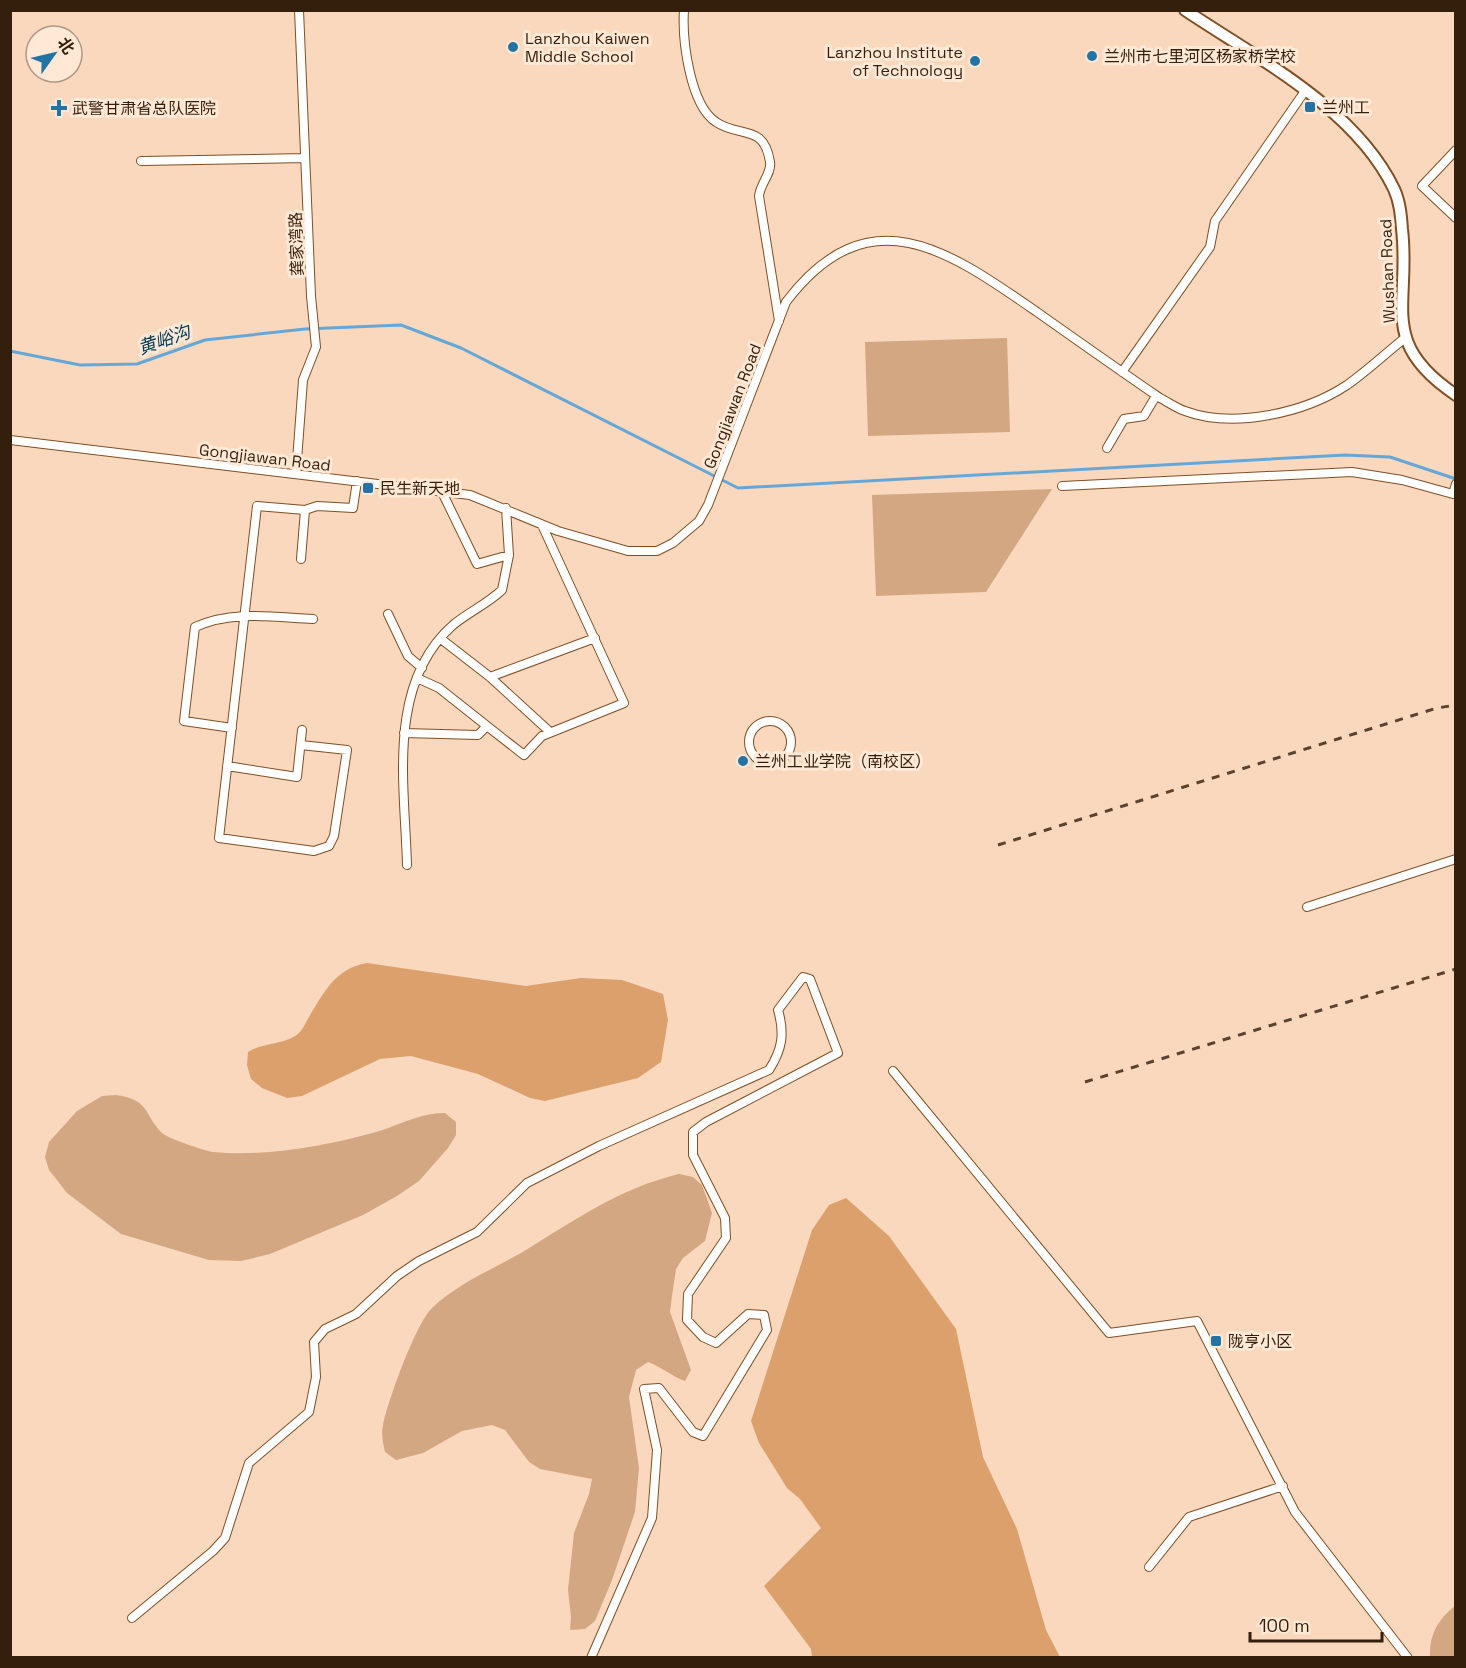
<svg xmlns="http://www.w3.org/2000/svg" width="1466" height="1668" viewBox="0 0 1466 1668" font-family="'Space Grotesk','Noto Sans SC',sans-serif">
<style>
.green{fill:#d3a782}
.forest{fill:#dba06c}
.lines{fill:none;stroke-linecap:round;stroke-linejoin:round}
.stream{stroke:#65a8d8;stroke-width:3}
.street-casing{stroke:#7f4f23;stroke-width:10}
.secondary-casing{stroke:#7f4f23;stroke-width:14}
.street{stroke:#fff;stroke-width:8}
.secondary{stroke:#fff;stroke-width:10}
.rail{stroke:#5a422f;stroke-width:3;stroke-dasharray:8 8;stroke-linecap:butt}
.poi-dot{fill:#2373a4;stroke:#ffe8d5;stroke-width:2}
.labels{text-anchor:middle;stroke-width:6;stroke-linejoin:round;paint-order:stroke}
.poi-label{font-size:16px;fill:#341f0d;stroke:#ffe8d5;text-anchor:start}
.street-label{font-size:16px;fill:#341f0d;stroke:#ffe8d5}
.water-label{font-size:18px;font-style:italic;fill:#013959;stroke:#ffe8d5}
</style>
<rect width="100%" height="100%" fill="#fad8bd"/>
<path class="green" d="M1007 338 1010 432 868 436 865 342Z
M1052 489 986 592 876 596 872 495Z
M116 1095C151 1100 143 1114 162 1133 167 1138 205 1151 213 1152 266 1157 326 1146 376 1132 400 1125 419 1113 445 1113L456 1122V1135L448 1148 419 1181 397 1196 363 1215 270 1254 241 1261 209 1260 121 1234 67 1193 49 1170 45 1157 49 1142 77 1111 102 1096Z
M679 1174 693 1177 702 1185 712 1213 705 1241 683 1258 676 1269 672 1296 670 1312 691 1370 685 1381C671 1376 662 1367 648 1362L636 1370 629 1397 639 1468 635 1512 612 1580 595 1621 585 1629 570 1630 571 1617 568 1590 574 1533 589 1494 592 1479 540 1469 529 1462 505 1430 492 1425 462 1431 423 1453 396 1460 385 1452C383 1443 381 1434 383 1425 388 1401 415 1325 432 1308 457 1284 491 1270 521 1253 574 1221 617 1189 679 1174Z
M1455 1606V1657H1430C1429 1635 1438 1619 1455 1606Z"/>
<path class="forest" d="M367 963 526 986 581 978 622 980 663 994 668 1020 661 1062 638 1078 545 1101 530 1098 478 1074 411 1056 380 1059 302 1096 287 1098 262 1088 251 1079 247 1065 248 1052C264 1042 286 1045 299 1033 303 1029 306 1022 309 1017 324 992 336 968 367 963Z
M846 1198 889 1236 956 1329 983 1457 1017 1529 1046 1630 1060 1657H812L811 1649 764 1586 821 1528 800 1499 787 1488 759 1443 751 1421 812 1230 829 1205Z"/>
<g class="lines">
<path class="stream" d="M10 351 80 365 137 364 205 340 305 329 401 325 461 348 738 488 1345 455 1390 457 1456 479"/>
<defs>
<path id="street" d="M684 10C682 40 690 105 716 122 739 138 764 123 770 162 772 173 760 184 759 196L779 321
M1456 150 1422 186 1456 218
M141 161 305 158
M1122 372 1210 247 1215 221 1305 91
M10 440 470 495 558 531 628 551H657L673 543 699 521 708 505 786 302C869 193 949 251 1037 312 1078 341 1119 370 1160 398 1168 402 1176 408 1185 411 1233 429 1305 413 1347 385 1367 371 1386 353 1405 338
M1107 448 1124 419 1144 416 1156 396
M296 474 303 380 316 347 311 296 299 10
M1062 486 1352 472 1402 480 1453 494 1456 484
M442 492 477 564 509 555
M301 559 305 510 317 506 353 508 357 481
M388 614 408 656 422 668
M441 639 490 677 550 732
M490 677 595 638
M749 742a21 21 0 1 1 42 0a21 21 0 1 1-42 0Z
M487 726 524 755 542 736 624 703 542 525
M232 728 184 721 195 627C232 610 273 617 313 619
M404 733 478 735 487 726 439 688 417 678
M301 745 347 750 334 836 329 846 314 851 219 838 257 506 305 510
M227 766 297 777 302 730
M407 865C405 786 386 684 453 625 469 612 487 604 502 590L509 555 506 508
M1307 907 1456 859
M893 1071 1109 1333 1197 1321 1295 1512 1408 1658
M1149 1567 1189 1517 1283 1486
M132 1618 213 1551 225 1538 249 1463 309 1412 316 1377 314 1342 325 1329 356 1314 397 1276 419 1261 477 1232 527 1183 599 1146 769 1070C782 1050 785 1034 778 1010L803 977 810 979 838 1053 706 1122 693 1132V1155L725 1218 726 1238 688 1294 687 1320 703 1337 716 1343 748 1314 764 1315 767 1330 703 1436 693 1432 659 1388 644 1389 657 1450 652 1518 591 1658"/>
<path id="secondary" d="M1185 10C1258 59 1355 108 1394 189 1400 202 1401 216 1402 229 1411 305 1377 342 1456 395"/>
</defs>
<use href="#street" class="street-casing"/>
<use href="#secondary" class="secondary-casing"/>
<use href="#street" class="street"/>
<use href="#secondary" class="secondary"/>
<path class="rail" d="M998 845 1437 708 1456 705
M1085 1082 1456 969"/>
</g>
<g class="poi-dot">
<circle cx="513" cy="47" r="6"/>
<circle cx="1092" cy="56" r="6"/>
<circle cx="975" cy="61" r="6"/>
<rect x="1304" y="101" width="12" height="12" rx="3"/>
<path d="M56 99h6v6h6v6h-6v6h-6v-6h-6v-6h6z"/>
<rect x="362" y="482" width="12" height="12" rx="3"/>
<circle cx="743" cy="761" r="6"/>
<rect x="1210" y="1335" width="12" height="12" rx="3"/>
</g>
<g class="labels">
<g class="poi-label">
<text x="525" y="44">Lanzhou Kaiwen<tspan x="525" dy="18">Middle School</tspan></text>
<text x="963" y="58" text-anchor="end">Lanzhou Institute<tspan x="963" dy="18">of Technology</tspan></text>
<text x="1104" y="62">兰州市七里河区杨家桥学校</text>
<text x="1322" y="113">兰州工</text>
<text x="72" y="114">武警甘肃省总队医院</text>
<text x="380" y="494">民生新天地</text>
<text x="755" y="767">兰州工业学院（南校区）</text>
<text x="1228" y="1347">陇亨小区</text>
</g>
<g class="street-label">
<text transform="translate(296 244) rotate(-92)" y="6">龚家湾路</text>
<text transform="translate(1387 271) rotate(-92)" y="6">Wushan Road</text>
<text transform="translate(732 406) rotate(-69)" y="6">Gongjiawan Road</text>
<text transform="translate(265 457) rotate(7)" y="6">Gongjiawan Road</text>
</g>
<g class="water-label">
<text transform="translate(164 340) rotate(-19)" y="6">黄峪沟</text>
</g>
</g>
<rect width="1466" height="1668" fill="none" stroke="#341f0d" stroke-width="24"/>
<g transform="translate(54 54) rotate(56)"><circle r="28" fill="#ffe8d5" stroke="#ae9885" stroke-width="1.5"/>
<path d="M0-4.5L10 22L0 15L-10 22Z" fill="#2373a4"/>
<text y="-9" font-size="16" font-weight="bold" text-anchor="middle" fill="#341f0d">北</text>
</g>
<path d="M1250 1632v9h132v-9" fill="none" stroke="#341f0d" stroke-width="3"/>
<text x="1259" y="1632" font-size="18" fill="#341f0d" stroke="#ffe8d5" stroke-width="4.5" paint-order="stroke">100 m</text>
</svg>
